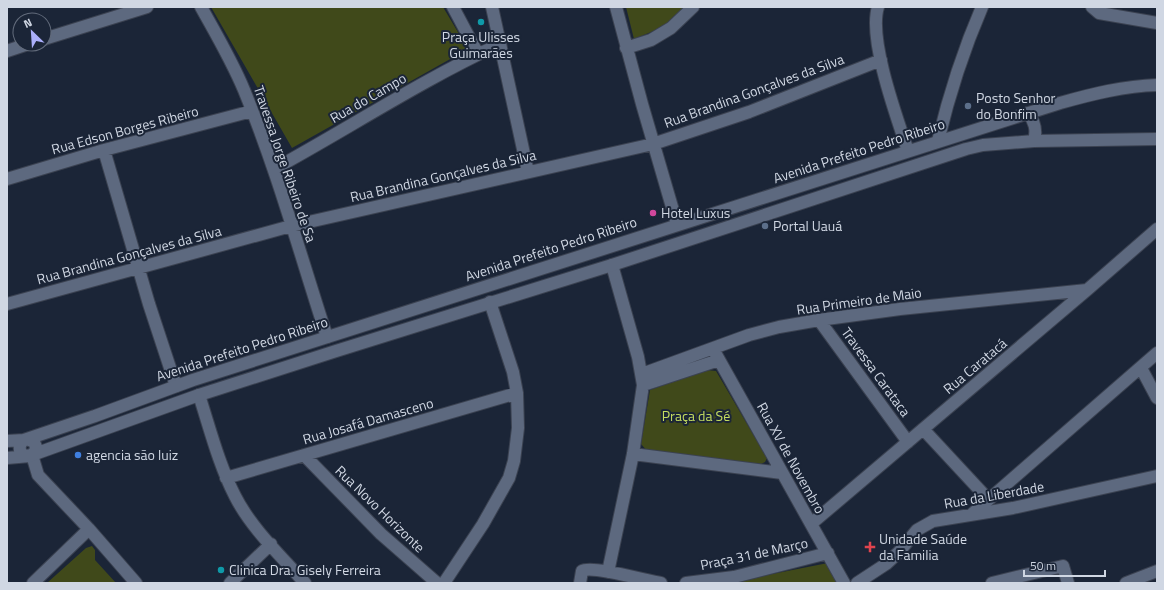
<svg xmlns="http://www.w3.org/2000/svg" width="1164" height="590" viewBox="0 0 1164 590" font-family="'Titillium Web',sans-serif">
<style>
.green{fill:#40491a}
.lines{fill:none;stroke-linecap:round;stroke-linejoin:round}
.minor-casing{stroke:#3b4251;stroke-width:14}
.tertiary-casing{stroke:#3b4251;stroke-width:14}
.secondary-casing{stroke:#3b4251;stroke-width:14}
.minor{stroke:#5d697f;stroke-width:12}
.tertiary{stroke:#5d697f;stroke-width:12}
.secondary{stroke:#5d697f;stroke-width:12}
.culture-dot{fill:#0f9aa8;stroke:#1b2537;stroke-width:1.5}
.service-dot{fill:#5c6f8a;stroke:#1b2537;stroke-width:1.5}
.hotel-dot{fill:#d1479c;stroke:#1b2537;stroke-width:1.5}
.shop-dot{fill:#3f7fe0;stroke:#1b2537;stroke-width:1.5}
.health-dot{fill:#e0444e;stroke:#1b2537;stroke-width:1.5}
.labels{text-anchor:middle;stroke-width:4;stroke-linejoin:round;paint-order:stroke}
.poi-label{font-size:14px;fill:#d0d7e3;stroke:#1b2537;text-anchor:start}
.street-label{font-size:14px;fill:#d0d7e3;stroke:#1b2537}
.park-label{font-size:14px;fill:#c4dc60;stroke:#1b2537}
</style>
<rect width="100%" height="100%" fill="#1b2537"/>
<path class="green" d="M211 7H443L468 49 292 148Z
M626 7H684L663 27 634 39Z
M706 370 716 371 767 458 765 462 761 464 648 452 641 444 650 390Z
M92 546 95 550V560L116 583H47L86 548Z
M828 563 836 583H743L742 580Z"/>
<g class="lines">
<defs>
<path id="minor" d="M201 7C216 34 232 61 244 90 277 170 300 254 327 337
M453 7 478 54
M492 7 528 172
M616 7 642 104 677 224
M878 7C868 39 897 118 908 151
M1092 7 1099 13 1157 23
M44 39 147 7
M626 48 651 40 671 28 693 7
M7 51 28 44
M938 141C949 95 963 51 982 7
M104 150 149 304 176 386
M274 169C349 128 422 80 500 44
M7 179 104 150 252 111
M7 304 291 226 653 144 749 112 881 60
M819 320 908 442
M713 349 844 583
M1141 368 1157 398
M642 374 749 335 779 327 819 320 900 309 1087 290
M643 385 719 360
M199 395C210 429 219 465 235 496 251 528 281 556 305 583
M923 429 988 499
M633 454 782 473
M304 455 381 534 437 583
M226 478 517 393
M971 515 1157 353
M811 524 1087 290 1157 229
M608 572 633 454 643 385 638 357 612 265
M230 583 271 544
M444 583 483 524 509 478 514 461 518 428 517 393 513 372 490 302
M580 583 582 571C592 565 647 581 661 583
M686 583 734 577 828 553
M857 583 886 564 899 552 917 530 933 521 1013 508 1157 476
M992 583 1063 566 1068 583
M1126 583 1157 571"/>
<path id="tertiary" d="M32 455 38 475 89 529 136 583
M33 583 89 529"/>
<path id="secondary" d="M1028 113C1035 122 1037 130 1034 141
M27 439 34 442 36 447 35 452 30 456 23 455C18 450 19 444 24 440L95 416 193 380 1060 103C1092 94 1124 86 1157 85
M7 441 24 440
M32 455 199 395 336 351 612 265 966 149 983 145 1034 141 1157 139
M7 458 30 456"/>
</defs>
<use href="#minor" class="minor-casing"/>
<use href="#tertiary" class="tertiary-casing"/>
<use href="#secondary" class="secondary-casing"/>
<use href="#minor" class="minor"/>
<use href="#tertiary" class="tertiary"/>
<use href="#secondary" class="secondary"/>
</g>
<g class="culture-dot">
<circle cx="481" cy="22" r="4"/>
<circle cx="221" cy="570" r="4"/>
</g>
<g class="service-dot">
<circle cx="968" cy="106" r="4"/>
<circle cx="765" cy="226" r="4"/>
</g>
<circle class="hotel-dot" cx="653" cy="213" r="4"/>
<circle class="shop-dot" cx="78" cy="455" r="4"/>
<path class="health-dot" d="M868 541h4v4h4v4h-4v4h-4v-4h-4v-4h4z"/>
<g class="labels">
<g class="poi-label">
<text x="481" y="42" text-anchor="middle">Praça Ulisses<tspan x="481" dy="16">Guimarães</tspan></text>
<text x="976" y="103">Posto Senhor<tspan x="976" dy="16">do Bonfim</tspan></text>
<text x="661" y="218">Hotel Luxus</text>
<text x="773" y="231">Portal Uauá</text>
<text x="86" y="460">agencia são luiz</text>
<text x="879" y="544">Unidade Saúde<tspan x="879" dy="16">da Familia</tspan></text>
<text x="229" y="575">Clinica Dra. Gisely Ferreira</text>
</g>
<g class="street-label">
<text transform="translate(754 91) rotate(-20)" y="5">Rua Brandina Gonçalves da Silva</text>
<text transform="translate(368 98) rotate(-30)" y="5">Rua do Campo</text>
<text transform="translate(125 130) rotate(-15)" y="5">Rua Edson Borges Ribeiro</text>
<text transform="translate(859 151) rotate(-18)" y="5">Avenida Prefeito Pedro Ribeiro</text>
<text transform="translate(285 164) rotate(71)" y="5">Travessa Jorge Ribeiro de Sa</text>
<text transform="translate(443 176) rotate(-13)" y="5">Rua Brandina Gonçalves da Silva</text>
<text transform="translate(551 249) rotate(-18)" y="5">Avenida Prefeito Pedro Ribeiro</text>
<text transform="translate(129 255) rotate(-15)" y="5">Rua Brandina Gonçalves da Silva</text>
<text transform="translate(859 301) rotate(-8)" y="5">Rua Primeiro de Maio</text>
<text transform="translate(242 349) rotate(-18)" y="5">Avenida Prefeito Pedro Ribeiro</text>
<text transform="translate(975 366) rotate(-40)" y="5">Rua Caratacá</text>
<text transform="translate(876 372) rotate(54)" y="5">Travessa Carataca</text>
<text transform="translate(368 421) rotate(-16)" y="5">Rua Josafá Damasceno</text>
<text transform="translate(791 458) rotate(61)" y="5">Rua XV de Novembro</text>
<text transform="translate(994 495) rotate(-10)" y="5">Rua da Liberdade</text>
<text transform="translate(380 509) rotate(44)" y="5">Rua Novo Horizonte</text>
<text transform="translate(754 554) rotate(-12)" y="5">Praça 31 de Março</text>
</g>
<g class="park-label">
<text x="696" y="421">Praça da Sé</text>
</g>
</g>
<rect width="1164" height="590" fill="none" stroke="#d0d7e3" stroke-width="16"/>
<g transform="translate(32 32) rotate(335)"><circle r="19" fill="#1b2537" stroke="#636c7c"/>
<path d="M0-3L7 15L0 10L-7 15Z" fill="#abaffb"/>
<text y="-6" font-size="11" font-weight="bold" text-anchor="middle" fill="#d0d7e3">N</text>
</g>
<path d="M1024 570v6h81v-6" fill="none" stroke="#d0d7e3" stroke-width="2"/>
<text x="1030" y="570" font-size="12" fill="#d0d7e3" stroke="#1b2537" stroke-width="3" paint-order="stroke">50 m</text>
</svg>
